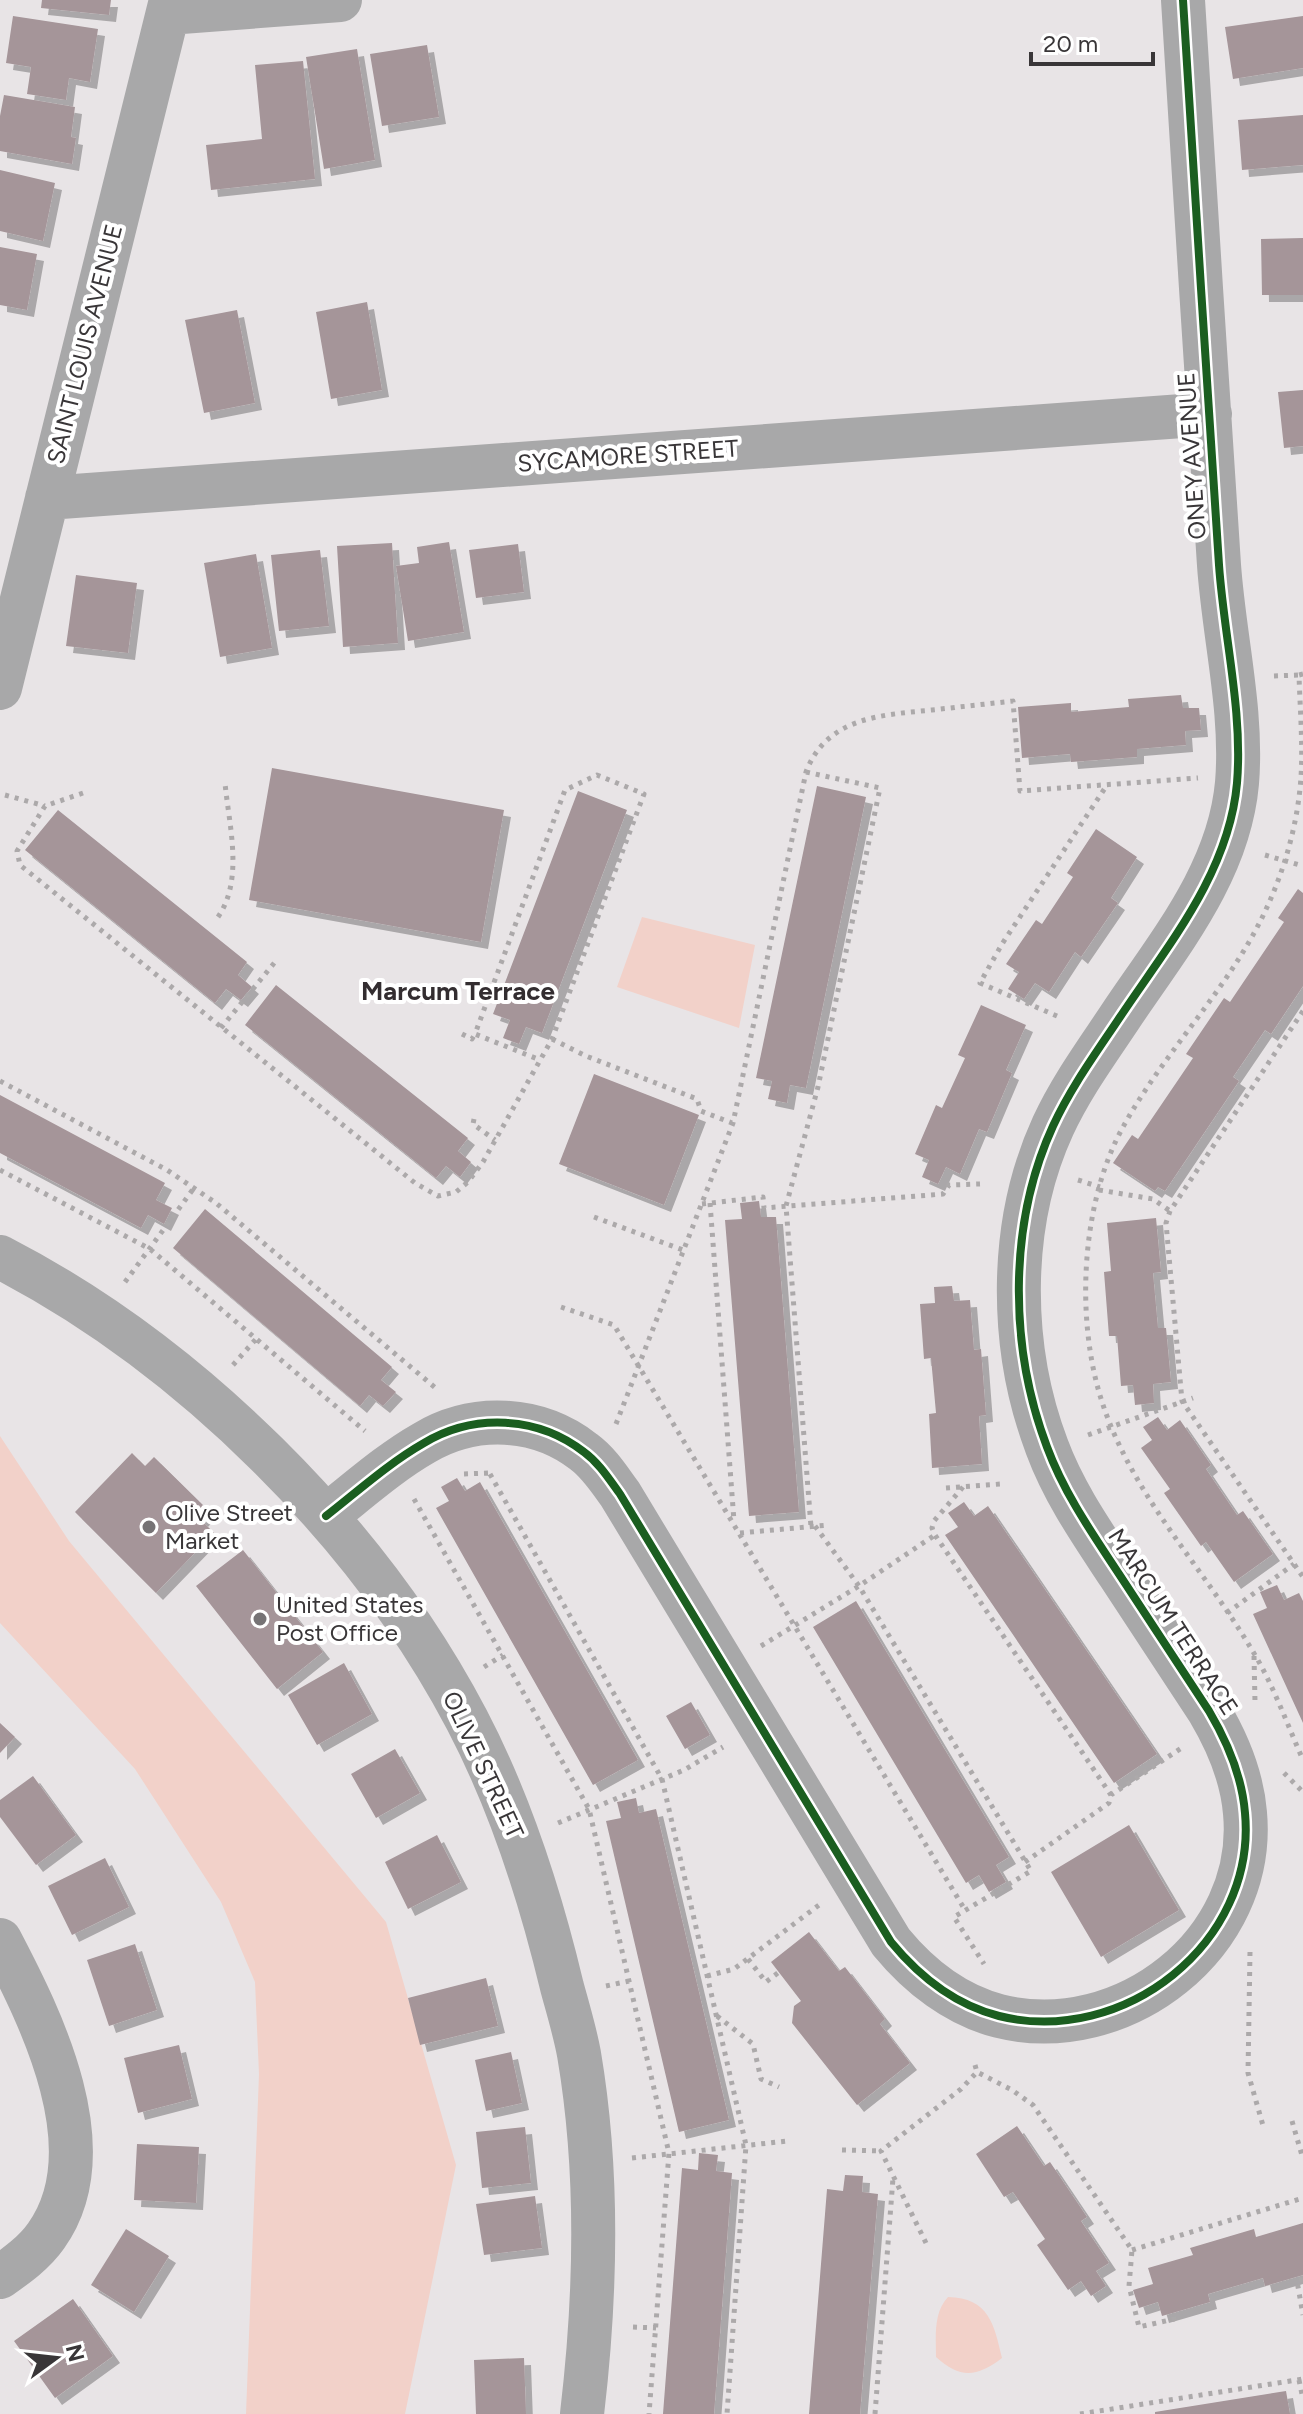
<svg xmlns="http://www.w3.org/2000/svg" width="1303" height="2414" viewBox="0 0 1303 2414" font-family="Figtree,sans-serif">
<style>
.green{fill:#f2d1c9}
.building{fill:#a59599;filter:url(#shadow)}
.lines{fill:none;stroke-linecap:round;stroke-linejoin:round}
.path{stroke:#aca9aa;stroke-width:5;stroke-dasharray:4 6;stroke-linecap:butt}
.minor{stroke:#a8a8a9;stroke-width:44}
.cycleway-casing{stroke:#fff;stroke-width:13}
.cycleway{stroke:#1b5e20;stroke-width:8}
.poi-dot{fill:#767375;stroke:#fff;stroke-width:3}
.labels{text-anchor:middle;stroke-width:8;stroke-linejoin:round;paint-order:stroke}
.street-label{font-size:24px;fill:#393638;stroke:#fff}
.poi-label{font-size:24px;fill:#393638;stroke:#fff;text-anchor:start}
.neighbourhood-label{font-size:26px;font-weight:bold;fill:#332d30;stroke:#fff}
</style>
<defs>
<filter id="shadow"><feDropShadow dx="7" dy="7" stdDeviation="0" flood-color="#0004"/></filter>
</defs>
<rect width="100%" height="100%" fill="#e8e4e6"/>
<path class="green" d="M642 917 755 945 739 1028 617 987Z
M0 1436 69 1541 386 1922 456 2165 405 2414H246L259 2074 255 1982 221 1902 135 1769 0 1623Z
M948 2297C989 2298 994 2324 1002 2358 977 2377 960 2379 936 2357 936 2337 933 2313 948 2297Z"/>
<path class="building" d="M42 0H111L109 15 41 8Z
M13 16 98 29 90 82 69 78 66 100 27 94 31 67 6 63Z
M1303 16V68L1233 79 1225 27Z
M427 45 439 117 382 126 370 54Z
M357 49 375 160 324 169 306 57Z
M303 61 315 179 211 190 206 145 262 139 255 65Z
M4 95 75 107 71 137 76 138 72 164 0 151V116Z
M1303 115V165L1242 170 1238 120Z
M0 170 55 183 43 241 0 231Z
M1303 238V295H1262L1261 239Z
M0 247 37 254 27 310 0 305Z
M367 302 382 390 331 399 316 312Z
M237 310 255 403 204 413 185 320Z
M1303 390V446L1284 448 1278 392Z
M449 542 464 632 408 641 396 566 419 563 417 547Z
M392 543 398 643 343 647 337 546Z
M518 544 524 592 476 598 469 550Z
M320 550 329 626 279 631 271 555Z
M256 554 272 648 220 657 204 563Z
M76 575 137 583 128 653 66 646Z
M1181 695 1183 708H1199L1201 730 1185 731 1186 745 1137 749V757L1071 762 1070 754 1022 758 1018 707 1071 703V712L1129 707 1128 699Z
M272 768 504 810 481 942 249 900Z
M817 786 866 797 806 1088 790 1085 787 1103 768 1099 772 1081 756 1078Z
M578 791 627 810 542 1033 526 1027 519 1044 503 1038 510 1020 493 1014Z
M58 810 247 962 238 975 252 987 241 1000 226 989 215 1003 25 850Z
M1096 829 1137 857 1111 898 1118 903 1081 957 1075 952 1049 992 1035 983 1024 999 1008 989 1019 972 1006 964 1036 920 1042 924 1073 877 1067 873Z
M1298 889 1303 893V986L1271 1034 1265 1030 1233 1077 1239 1081 1165 1191 1158 1187 1155 1191 1113 1163 1132 1135 1138 1139 1193 1058 1186 1054 1224 998 1230 1002 1284 922 1278 918Z
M276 985 468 1138 458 1151 471 1162 460 1177 446 1166 436 1178 245 1025Z
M981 1005 1026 1025 1006 1070 1012 1073 987 1132 979 1129 960 1174 946 1167 938 1184 922 1177 929 1160 915 1154 936 1105 942 1108 965 1058 958 1055Z
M594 1074 699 1115 664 1205 559 1164Z
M0 1095 165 1183 156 1200 172 1208 164 1224 148 1215 141 1228 0 1153Z
M759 1201 761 1217H776L799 1512 749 1516 725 1220 742 1219 740 1203Z
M205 1209 392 1367 381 1380 396 1392 383 1406 369 1395 360 1406 173 1248Z
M1156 1218 1161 1272 1153 1273 1158 1328H1166L1171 1382 1153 1384 1154 1403 1135 1405 1133 1385 1121 1386 1117 1336H1109L1104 1272 1111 1271 1107 1223Z
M952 1286 954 1301 970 1300 974 1350 981 1349 986 1415 979 1416 982 1464 932 1468 929 1414 936 1413 931 1358 924 1359 920 1304 935 1303 934 1287Z
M1158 1417 1167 1430 1180 1420 1211 1465 1206 1469 1237 1515 1243 1511 1273 1554 1234 1582 1206 1542 1201 1546 1164 1493 1170 1489 1141 1448 1152 1440 1143 1427Z
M132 1453 145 1466 154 1457 209 1511 201 1520 214 1533 156 1593 75 1512Z
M457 1478 465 1491 480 1482 638 1760 593 1785 436 1508 449 1501 441 1487Z
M964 1502 974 1516 988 1506 1157 1754 1114 1783 945 1535 958 1527 948 1513Z
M243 1550 323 1652 277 1689 196 1586Z
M1277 1585 1284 1600 1299 1593 1303 1601V1723L1253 1614 1267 1608 1260 1592Z
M856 1601 1009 1857 996 1865 1006 1882 989 1892 979 1875 966 1883 813 1627Z
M344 1663 372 1714 317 1745 288 1695Z
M691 1702 710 1735 685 1749 666 1716Z
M0 1723 15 1737 0 1753Z
M395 1749 420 1793 376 1818 351 1774Z
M33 1776 76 1835 36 1865 0 1817V1800Z
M636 1798 639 1813 656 1809 729 2120 679 2132 606 1821 621 1818 617 1802Z
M1129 1825 1179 1910 1101 1957 1051 1872Z
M437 1835 461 1882 408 1909 385 1862Z
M105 1858 129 1907 72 1935 48 1886Z
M809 1932 839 1971 845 1967 885 2019 880 2024 910 2063 857 2105 792 2023 794 2006 801 2001 771 1962Z
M135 1944 157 2010 109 2026 87 1960Z
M486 1978 498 2026 420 2045 408 1998Z
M179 2045 192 2099 138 2113 124 2058Z
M511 2052 522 2103 486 2111 475 2060Z
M1017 2126 1044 2166 1050 2162 1087 2217 1081 2221 1109 2263 1096 2271 1106 2286 1091 2296 1081 2281 1068 2290 1037 2245 1045 2239 1013 2192 1004 2197 976 2154Z
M525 2127 531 2183 482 2188 476 2132Z
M137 2144 199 2147 196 2203 134 2200Z
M699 2153 718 2155 716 2171 732 2173 714 2414H663L682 2168 698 2170Z
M845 2175 863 2176 862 2192 878 2194 860 2414H809L827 2189 843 2191Z
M535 2196 542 2248 484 2255 476 2204Z
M1303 2223V2275L1265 2286 1263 2278 1208 2294 1210 2302 1162 2316 1158 2302 1139 2308 1133 2290 1153 2284 1148 2268 1193 2255 1190 2248 1254 2229 1256 2237Z
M126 2229 169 2256 134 2312 91 2285Z
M73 2299 113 2356 55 2398 14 2341Z
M524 2358 526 2414H476L474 2360Z
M1286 2391 1290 2414H1155V2412Z"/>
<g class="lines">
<path class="path" d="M1303 674 1299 675C1300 708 1303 744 1301 777 1298 821 1286 865 1268 905 1232 986 1165 1050 1123 1127 1082 1201 1076 1312 1099 1392 1127 1490 1201 1564 1252 1650 1273 1684 1287 1724 1303 1760
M1274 676 1299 675
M806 772 880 788 818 1087 786 1206 811 1527
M83 793 45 806 17 851 20 865 415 1183 438 1196 456 1192 468 1182 483 1162 552 1039 644 794 597 775 565 790 475 1034 540 1060
M5 795 45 806
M1265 855 1303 866
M218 917C244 879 229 826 225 783
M1303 1011 1170 1211 1166 1223 1182 1401 1303 1577
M1057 1016 980 983 1002 944 1107 785
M221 1028 275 962
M462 1034 472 1039 475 1034
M552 1039 586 1056 697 1099 701 1111 732 1123
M0 1081 167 1170 216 1203 438 1390
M474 1119 473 1124 495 1140
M0 1170 150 1249 365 1431
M1078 1180 1100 1187
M1099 1190 1153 1199 1170 1211
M710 1203 734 1521
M702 1204 763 1197 764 1208 943 1194 949 1185 980 1184
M594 1217 683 1250
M125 1282 194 1188
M561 1307 614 1325 965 1910
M233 1365 256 1339
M616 1424 733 1123 806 772C827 717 881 715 932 710 959 707 986 704 1013 701L1020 791 1198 778
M1088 1435 1193 1398
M464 1474 490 1473
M490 1474 662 1779 746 2145 727 2414
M963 1487 934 1521 932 1528 935 1535 1111 1795
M946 1488 1001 1484
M414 1499 589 1809 669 2153 649 2414
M815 1526 859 1586 1031 1871 954 1917 984 1964
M740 1533 829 1525
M1227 1613 1294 1564
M761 1646 859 1586 935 1535
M1254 1656 1255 1702
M484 1667 503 1655
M1284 1773 1303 1792
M558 1823 684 1770 723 1747
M1025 1862 1109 1803 1111 1795 1183 1747
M1250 1952 1248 2073 1264 2129
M748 1959 766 1982 779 1972
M707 1976 734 1969 819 1905
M606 1986 629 1981
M717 2016 753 2044 761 2079 779 2087
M975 2065 977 2072 1012 2090 1033 2105 1132 2250 1129 2286 1139 2327 1174 2319 1172 2313
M1292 2121 1303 2159
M842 2150 881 2151
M632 2158 787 2141
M926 2243 881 2151 961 2089 977 2072
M1132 2250 1303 2198
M1303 2279 1297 2281 1303 2315
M633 2327 656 2328
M1299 2380 1303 2399
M875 2414 893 2178
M1080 2414 1303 2379"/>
<path class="minor" d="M168 13 340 0
M47 498 1210 414
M0 688 171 0
M0 1257C188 1354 368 1531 467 1720 511 1804 540 1895 562 1987 568 2009 575 2032 579 2054 599 2172 596 2296 582 2414
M326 1516C358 1491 389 1463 424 1443 474 1413 538 1416 584 1452 599 1463 609 1479 620 1494L891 1942C919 1976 956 2005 999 2016 1123 2047 1257 1943 1245 1813 1242 1776 1228 1743 1209 1711 1179 1665 1149 1620 1119 1574 1092 1533 1064 1493 1047 1447 1009 1347 1008 1224 1053 1126 1071 1087 1096 1053 1120 1017 1168 945 1229 873 1237 783 1243 711 1224 637 1219 565 1207 377 1194 188 1183 0
M0 1940C42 2020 107 2151 46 2236 34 2253 17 2265 0 2277"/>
<defs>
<path id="cycleway" d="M326 1516C358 1491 389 1463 424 1443 474 1413 538 1416 584 1452 599 1463 609 1479 620 1494L891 1942C919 1976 956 2005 999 2016 1123 2047 1257 1943 1245 1813 1242 1776 1228 1743 1209 1711 1179 1665 1149 1620 1119 1574 1092 1533 1064 1493 1047 1447 1009 1347 1008 1224 1053 1126 1071 1087 1096 1053 1120 1017 1168 945 1229 873 1237 783 1243 711 1224 637 1219 565 1207 377 1194 188 1183 0"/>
</defs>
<use href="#cycleway" class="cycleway-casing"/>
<use href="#cycleway" class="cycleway"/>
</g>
<g class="poi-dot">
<circle cx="149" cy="1527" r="8"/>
<circle cx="260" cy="1619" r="8"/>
</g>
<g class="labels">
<g class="street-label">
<text transform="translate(85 344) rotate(-76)" y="8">SAINT LOUIS AVENUE</text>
<text transform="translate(628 456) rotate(-4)" y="8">SYCAMORE STREET</text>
<text transform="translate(1192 456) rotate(-94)" y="8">ONEY AVENUE</text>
<text transform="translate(1173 1622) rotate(57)" y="8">MARCUM TERRACE</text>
<text transform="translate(483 1765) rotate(65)" y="8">OLIVE STREET</text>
</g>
<g class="poi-label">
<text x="165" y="1521">Olive Street<tspan x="165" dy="28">Market</tspan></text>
<text x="276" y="1613">United States<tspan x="276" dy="28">Post Office</tspan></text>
</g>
<g class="neighbourhood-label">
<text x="458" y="1000">Marcum Terrace</text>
</g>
</g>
<g transform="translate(56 2358) rotate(75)" stroke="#ffffff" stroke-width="6" paint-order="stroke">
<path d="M0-6L14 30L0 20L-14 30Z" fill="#393638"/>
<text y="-12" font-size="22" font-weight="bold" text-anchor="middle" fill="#393638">N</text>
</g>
<path d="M1031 52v12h122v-12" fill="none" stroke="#393638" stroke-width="4"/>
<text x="1043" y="52" font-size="24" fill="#393638" stroke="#ffffff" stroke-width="6" paint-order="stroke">20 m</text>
</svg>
